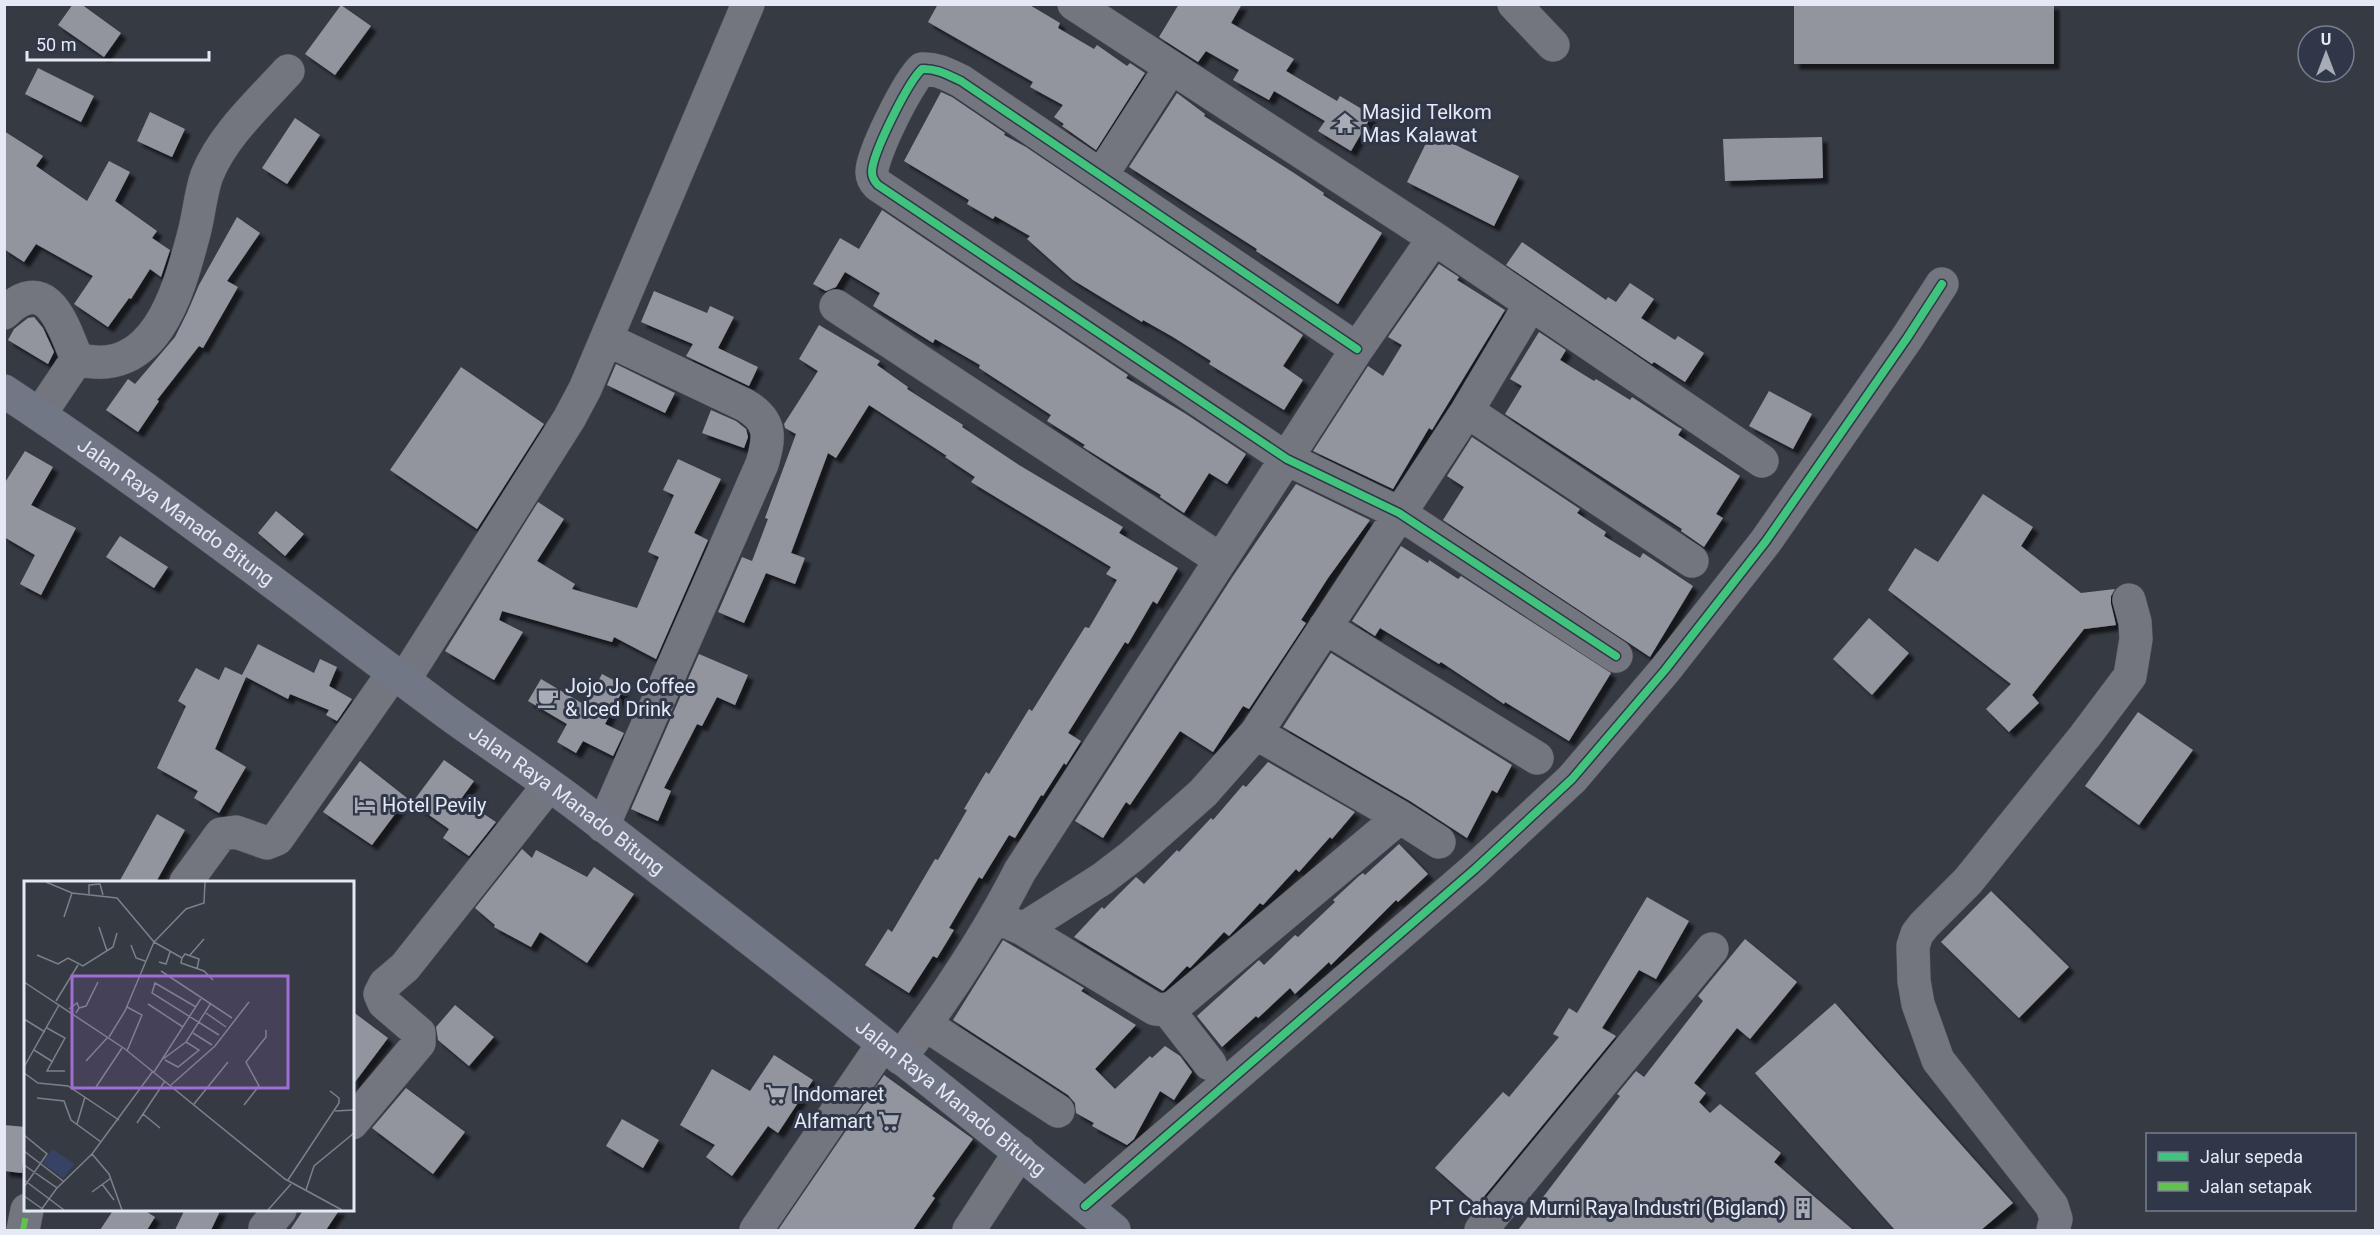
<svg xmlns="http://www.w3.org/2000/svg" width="2380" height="1235" viewBox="0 0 2380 1235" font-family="Roboto,sans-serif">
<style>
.building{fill:#92959e;filter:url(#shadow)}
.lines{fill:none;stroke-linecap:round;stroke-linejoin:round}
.minor-casing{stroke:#52565e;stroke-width:34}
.highway-casing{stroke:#52565e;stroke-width:34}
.minor{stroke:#73767e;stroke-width:33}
.highway{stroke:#727785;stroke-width:33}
.quiet{stroke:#63c152;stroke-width:6;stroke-dasharray:12 6;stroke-linecap:butt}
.cycleway-casing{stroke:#303749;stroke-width:11}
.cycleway{stroke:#40c37c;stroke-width:8}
.labels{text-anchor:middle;stroke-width:6;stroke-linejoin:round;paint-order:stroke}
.poi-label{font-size:20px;fill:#e4e9f5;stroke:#303749;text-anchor:start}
.street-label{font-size:20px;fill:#e4e9f5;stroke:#303749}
.inset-road{fill:none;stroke:#7c808a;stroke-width:1.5}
.view{fill:#a06ed2;fill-opacity:0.15;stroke:#a06ed2;stroke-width:3}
.inset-edge{fill:none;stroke:#e4e9f5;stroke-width:3}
</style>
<defs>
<filter id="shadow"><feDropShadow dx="5.5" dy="5.5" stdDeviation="1.5" flood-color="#0009"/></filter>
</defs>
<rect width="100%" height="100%" fill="#363a43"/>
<path class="building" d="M73 4H81L121 33 104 57 58 25Z
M938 4H1028L1060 23 1058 28 1094 49 1097 45 1127 66 1130 63 1145 73 1096 150 1062 126 1064 124 1054 117 1063 105 1030 87 1033 82 928 22Z
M1179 4H1242L1231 23 1294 59 1286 71 1337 101 1340 96 1372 115 1351 151 1318 131 1325 121 1274 91 1269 100 1233 80 1239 70 1206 51 1198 62 1159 37Z
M1794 4H2054V64H1794Z
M341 5 371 26 335 75 305 54Z
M38 68 94 96 81 122 25 94Z
M941 92 952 97 1005 133 1004 135 1026 147 1303 335 1283 366 1303 380 1284 410 1209 364 1211 361 1173 337 1143 320 1142 322 1073 280 1027 239 1030 236 995 216 993 219 967 204 969 200 904 161Z
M1177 93 1205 114 1204 116 1294 173 1324 193 1323 195 1382 233 1338 304 1256 251 1257 249 1129 167Z
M150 112 185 129 172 157 137 141Z
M295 118 320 135 287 184 262 168Z
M4 131 43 156 36 166 87 201 109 161 130 172 115 201 157 231 152 238 170 250 161 277 150 269 131 299 129 298 108 327 74 304 93 276 36 244 24 262 4 249Z
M1431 133 1519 176 1494 226 1407 182Z
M1822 137 1823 178 1725 181 1723 139Z
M882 210 1128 375 1126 378 1186 414 1246 454 1227 484 1209 473 1184 513 1160 497 1161 495 1118 469 1083 447 1085 445 1047 421 1051 415 979 368 980 365 935 339 933 343 873 306 880 293 845 272 836 287 826 291 813 284 840 238 859 249Z
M237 217 260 233 227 281 238 287 203 348 199 346 157 400 159 401 138 432 106 410 128 379 135 384 175 337 187 313 199 285Z
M1522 242 1606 300 1608 297 1616 302 1630 283 1654 299 1641 318 1675 340 1678 336 1704 353 1685 382 1654 362 1652 364 1506 265Z
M1439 264 1459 277 1457 280 1505 310 1435 425 1432 430 1429 428 1393 489 1313 451 1368 366 1383 376 1402 345 1388 337Z
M654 291 707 313 710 306 734 317 718 348 758 367 749 386 686 356 693 344 641 322Z
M34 317 43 328 54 352 48 364 8 340 14 329 28 318Z
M819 325 880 361 877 365 908 387 907 389 963 425 962 427 1019 465 1123 527 1119 533 1178 568 1157 604 1153 601 1128 644 1125 642 1068 733 1081 741 1066 765 1064 763 1043 796 1041 795 1015 838 1009 835 982 879 979 877 949 928 954 930 937 958 933 956 909 993 865 965 888 929 892 932 935 859 938 860 967 810 964 809 986 772 989 774 1029 709 1032 711 1085 627 1089 628 1117 580 1106 574 1111 567 971 482 975 477 945 457 947 456 869 405 836 458 828 453 791 553 805 558 795 584 766 573 744 623 718 612 742 557 752 561 768 519 765 518 796 434 785 428 784 424 818 371 799 359Z
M1539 332 1566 350 1560 360 1594 381 1596 379 1630 400 1632 397 1678 427 1682 429 1678 435 1740 476 1716 514 1723 518 1704 547 1681 531 1682 529 1505 414 1522 386 1510 379Z
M616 364 675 393 665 413 607 385Z
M461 367 544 424 477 529 390 470Z
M1769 391 1812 414 1793 449 1749 426Z
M711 410 736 421 746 429 748 437 744 448 702 433Z
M1472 437 1580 509 1577 513 1606 532 1604 536 1640 558 1643 553 1693 586 1650 657 1443 520 1464 487 1447 476Z
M25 451 53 467 31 505 76 528 41 595 20 584 35 555 4 537V484Z
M678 459 721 479 694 533 708 540 656 659 614 637 612 642 502 611 499 620 523 632 494 680 445 651 538 502 564 519 537 561 575 584 572 589 637 608 659 557 648 552 674 495 663 490Z
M1296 484 1370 520 1328 578 1301 620 1306 623 1249 709 1243 706 1213 752 1180 731 1130 805 1126 802 1103 838 1075 821 1233 576Z
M1983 494 2033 527 2021 546 2081 593 2115 589 2111 596V604L2116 625 2084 629 2032 695 2039 703 2009 732 1986 709 2011 684 1888 590 1915 548 1938 562Z
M276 511 304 534 285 556 258 533Z
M120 536 168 567 154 588 106 557Z
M1401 546 1428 563 1429 560 1458 579 1461 576 1611 673 1569 741 1505 702 1504 704 1441 662 1439 664 1380 628 1375 636 1352 621Z
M1869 618 1909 653 1872 695 1833 659Z
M258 644 314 673 320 659 337 667 329 686 352 699 337 721 326 715 329 710 290 694 288 699 246 677 215 749 246 767 219 813 194 798 198 791 157 768 186 706 178 701 196 668 219 680 225 667 242 675Z
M1331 653 1512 765 1497 793 1492 790 1467 838 1410 801 1283 727Z
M699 654 748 675 735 705 717 697 702 726 697 724 664 788 671 791 658 821 631 809Z
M602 674 625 686 605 724 624 733 613 756 583 741 576 753 557 742 567 724 528 701 541 679 585 705Z
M2138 712 2193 750 2139 825 2085 786Z
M444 760 474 781 461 799 496 822 469 856 443 838 449 829 412 803Z
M360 761 407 798 372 845 323 812Z
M1268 762 1355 812 1332 839 1330 837 1299 872 1296 869 1263 905 1260 903 1229 936 1224 932 1190 968 1187 966 1163 991 1074 937 1102 907 1104 909 1136 877 1144 884 1177 850 1179 852 1211 818 1213 820 1243 785 1246 787Z
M157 814 185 830 156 882H119Z
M1399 844 1428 874 1398 902 1396 900 1331 965 1329 962 1295 994 1290 988 1258 1018 1256 1016 1222 1047 1197 1016 1259 960 1264 965 1295 935 1298 937 1335 902 1333 900 1359 876 1363 873 1365 875Z
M522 849 532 858 536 850 587 877 594 867 634 894 587 963 540 932 531 947 494 927 495 925 475 908Z
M1991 891 2069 967 2019 1018 1941 942Z
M1647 897 1689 921 1656 979 1639 970 1602 1028 1616 1036 1477 1205 1435 1168 1503 1092 1509 1097 1559 1037 1553 1034 1569 1008 1577 1013Z
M1745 939 1797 982 1750 1039 1737 1028 1694 1083 1706 1093 1699 1102 1710 1113 1720 1104 1781 1153 1774 1162 1853 1230H1518L1620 1096 1617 1094 1636 1071 1644 1077 1703 1001 1698 996Z
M1003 940 1084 988 1081 991 1136 1025 1095 1069 1115 1089 1150 1056 1152 1058 1165 1046 1180 1056 1192 1072 1174 1100 1160 1091 1134 1139 1127 1145 1092 1126 1094 1123 1076 1113 1075 1103 1068 1095 953 1020Z
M1835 1003 2013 1203 1981 1230H1895L1755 1073Z
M455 1005 494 1037 469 1066 438 1040 436 1027Z
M352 1011 388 1038 352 1086Z
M774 1055 813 1080 778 1133 768 1126 732 1176 706 1157 715 1145 680 1125 712 1069 750 1091Z
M884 1075 973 1139 932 1196 935 1198 913 1230H778Z
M406 1088 465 1132 433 1174 372 1128Z
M622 1119 659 1140 643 1168 606 1146Z
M4 1125 26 1127 22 1173 4 1171Z
M114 1209H142L155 1217 147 1230H100Z
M185 1209H221L211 1230H175Z
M304 1209H340L326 1230H290Z"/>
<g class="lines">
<defs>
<path id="minor" d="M1074 4 1434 238 1762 461
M1514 4 1553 45
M1101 176 1171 67
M836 306 1221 560
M4 313C48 270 63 326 77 359L40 414
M1357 349 961 81C948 75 936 68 922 69 908 82 872 154 872 172 872 178 874 181 878 185L1287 459 1399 513 1616 656
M77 359C154 380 178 294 193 237 199 217 200 194 207 175 223 135 260 102 288 71
M1467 411 1692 561
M1325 627 1537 758
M404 680 569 419 585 389 748 4
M1400 817 1439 842
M603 826 762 464C770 437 772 421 745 405L606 339
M186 882 221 834 236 832 267 843 277 839 394 672
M996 917 1023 929 1102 879 1132 856 1203 793 1256 733 1467 411 1530 305
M1023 929 1155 1009 1168 1010 1176 1005 1400 817 1256 733
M1168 1010 1210 1064
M926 1025 1058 1111
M900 1058C945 999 986 937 1020 871L1357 349 1434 238
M352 1123 419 1043V1033L384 1003 380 994 385 984 405 967 549 785
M1085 1206 1475 869 1572 779 1665 670 1766 541 1907 338 1942 284
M265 1228 280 1210
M23 1230 27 1210
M756 1230 883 1044
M969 1230 1020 1152
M1481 1230 1712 949
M2053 1230 2056 1219 2052 1206 1938 1060 1918 1004 1914 981 1913 946 1917 934 1924 925 1968 881 2085 736 2130 676 2136 639 2135 622 2129 600"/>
<g id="highway">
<path id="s1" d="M4 391C152 489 292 597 434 703 483 740 534 772 582 809 762 947 940 1086 1114 1230"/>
</g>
</defs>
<use href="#minor" class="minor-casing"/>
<use href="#highway" class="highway-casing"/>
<use href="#minor" class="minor"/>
<use href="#highway" class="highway"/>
<path class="quiet" d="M23 1230 27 1210"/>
<defs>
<path id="cycleway" d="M1357 349 961 81C948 75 936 68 922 69 908 82 872 154 872 172 872 178 874 181 878 185L1287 459 1399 513 1616 656
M1085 1206 1475 869 1572 779 1665 670 1766 541 1907 338 1942 284"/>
</defs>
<use href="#cycleway" class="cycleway-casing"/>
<use href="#cycleway" class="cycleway"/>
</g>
<defs>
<symbol id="temple-bare" viewBox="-9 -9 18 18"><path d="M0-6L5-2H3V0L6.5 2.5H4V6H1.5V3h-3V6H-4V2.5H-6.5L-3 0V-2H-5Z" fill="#a7acb7" stroke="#303749" stroke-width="2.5" paint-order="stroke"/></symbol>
<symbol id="cafe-bare" viewBox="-9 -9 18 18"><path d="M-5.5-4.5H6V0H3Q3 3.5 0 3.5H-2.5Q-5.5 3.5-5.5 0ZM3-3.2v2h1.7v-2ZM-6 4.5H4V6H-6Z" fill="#a7acb7" stroke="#303749" stroke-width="2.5" paint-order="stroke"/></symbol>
<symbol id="hotel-bare" viewBox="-9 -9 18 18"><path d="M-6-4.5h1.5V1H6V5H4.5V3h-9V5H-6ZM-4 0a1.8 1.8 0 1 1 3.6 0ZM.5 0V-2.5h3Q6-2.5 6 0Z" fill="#a7acb7" stroke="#303749" stroke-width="2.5" paint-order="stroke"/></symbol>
<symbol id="supermarket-bare" viewBox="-9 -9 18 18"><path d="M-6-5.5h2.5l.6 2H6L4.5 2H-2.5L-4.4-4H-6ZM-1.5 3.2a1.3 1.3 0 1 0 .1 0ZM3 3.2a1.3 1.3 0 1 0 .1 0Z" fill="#a7acb7" stroke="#303749" stroke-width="2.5" paint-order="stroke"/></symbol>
<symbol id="building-bare" viewBox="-9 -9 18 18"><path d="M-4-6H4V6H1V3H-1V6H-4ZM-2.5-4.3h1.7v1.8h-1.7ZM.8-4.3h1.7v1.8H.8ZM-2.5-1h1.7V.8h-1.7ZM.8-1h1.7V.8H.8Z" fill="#a7acb7" stroke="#303749" stroke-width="2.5" paint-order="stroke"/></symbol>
</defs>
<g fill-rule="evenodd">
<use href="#temple-bare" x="1330" y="108" width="30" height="30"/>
<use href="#cafe-bare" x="533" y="683" width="30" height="30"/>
<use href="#hotel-bare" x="350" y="790" width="30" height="30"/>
<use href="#supermarket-bare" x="761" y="1079" width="30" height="30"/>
<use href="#supermarket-bare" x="874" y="1106" width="30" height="30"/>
<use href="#building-bare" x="1788" y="1193" width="30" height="30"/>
</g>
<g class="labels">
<g class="poi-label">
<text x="1362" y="119">Masjid Telkom<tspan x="1362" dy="23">Mas Kalawat</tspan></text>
<text x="565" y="693">Jojo Jo Coffee<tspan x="565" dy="23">&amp; Iced Drink</tspan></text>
<text x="382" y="812">Hotel Pevily</text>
<text x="793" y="1101">Indomaret</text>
<text x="872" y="1128" text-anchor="end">Alfamart</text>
<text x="1786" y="1215" text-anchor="end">PT Cahaya Murni Raya Industri (Bigland)</text>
</g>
<g class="street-label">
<text dy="7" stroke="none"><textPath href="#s1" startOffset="210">Jalan Raya Manado Bitung</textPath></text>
<text dy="7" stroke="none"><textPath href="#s1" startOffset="696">Jalan Raya Manado Bitung</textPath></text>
<text dy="7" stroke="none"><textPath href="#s1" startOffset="1182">Jalan Raya Manado Bitung</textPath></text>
</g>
</g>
<g transform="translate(24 881)">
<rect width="330" height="330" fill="#363a43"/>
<path d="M28 268 51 283 39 297 19 282Z" fill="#374364"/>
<path class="inset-road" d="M22 1 48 12 93 17 130 61 101 130 85 156M65 13V4L76 3 79 14M40 36 48 12M75 46 83 70M107 64 112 77 121 80M13 74 34 83 44 77 59 85 89 66 93 52M166 74 180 58M158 77 157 82 180 90 189 99M135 81 142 83 146 71M173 88 175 78 161 73 158 77 130 61 162 28 180 22 181 1M137 90 208 137M0 101 101 168 261 298 318 329M32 120 54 84M124 123 159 146M172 126 131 102 128 112 195 154M55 127 62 125 74 101M45 128 53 122 55 127 52 132M182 132 202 146M0 138 21 151M23 147 41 157 23 190H41M169 152 188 164M10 169 29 181M103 170 118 134 103 126M139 178 162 161 187 122M141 179 154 186 175 169 162 161M62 180 84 156M0 186 35 124M130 191 178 116M0 192 14 202 44 205 95 239M147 204 191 165 225 121M72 206 98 167M13 217 40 220 47 239 77 261M170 223 204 181M220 224 235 205 222 181 242 156V149M311 230 330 229M119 233 136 247M113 242 141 200M53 243 61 216M0 254 23 273 0 306M0 270 39 300M68 273 85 293 98 329M0 284 33 307 17 329M0 299 40 329M264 299 315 222V217L306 210M78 303 90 319M33 307 68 273 129 190M282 309 290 285 330 252M68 311 87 297M0 315 20 329M244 329 267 303"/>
<path class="view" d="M48 95H264V207H48Z"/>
<rect width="330" height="330" class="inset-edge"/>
</g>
<rect width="2380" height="1235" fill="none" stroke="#e4e9f5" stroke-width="12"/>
<rect x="2146" y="1133" width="210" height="78" fill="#303749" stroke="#787e8e" stroke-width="1.5"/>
<rect x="2158" y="1152" width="30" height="9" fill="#40c37c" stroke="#787e8e" stroke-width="1.5"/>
<text x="2200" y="1163" font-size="18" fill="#e4e9f5">Jalur sepeda</text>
<rect x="2158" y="1182" width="30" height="9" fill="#63c152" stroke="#787e8e" stroke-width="1.5"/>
<text x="2200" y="1193" font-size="18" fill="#e4e9f5">Jalan setapak</text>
<g transform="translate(2326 54)"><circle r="28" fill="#303749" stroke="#787e8e" stroke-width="1.5"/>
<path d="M0-4.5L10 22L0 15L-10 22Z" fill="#a7acb7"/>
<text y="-9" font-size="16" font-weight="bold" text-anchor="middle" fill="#e4e9f5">U</text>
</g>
<path d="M27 51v9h182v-9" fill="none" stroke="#e4e9f5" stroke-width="3"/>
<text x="36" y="51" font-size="18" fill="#e4e9f5" stroke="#303749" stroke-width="4.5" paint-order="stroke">50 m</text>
</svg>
